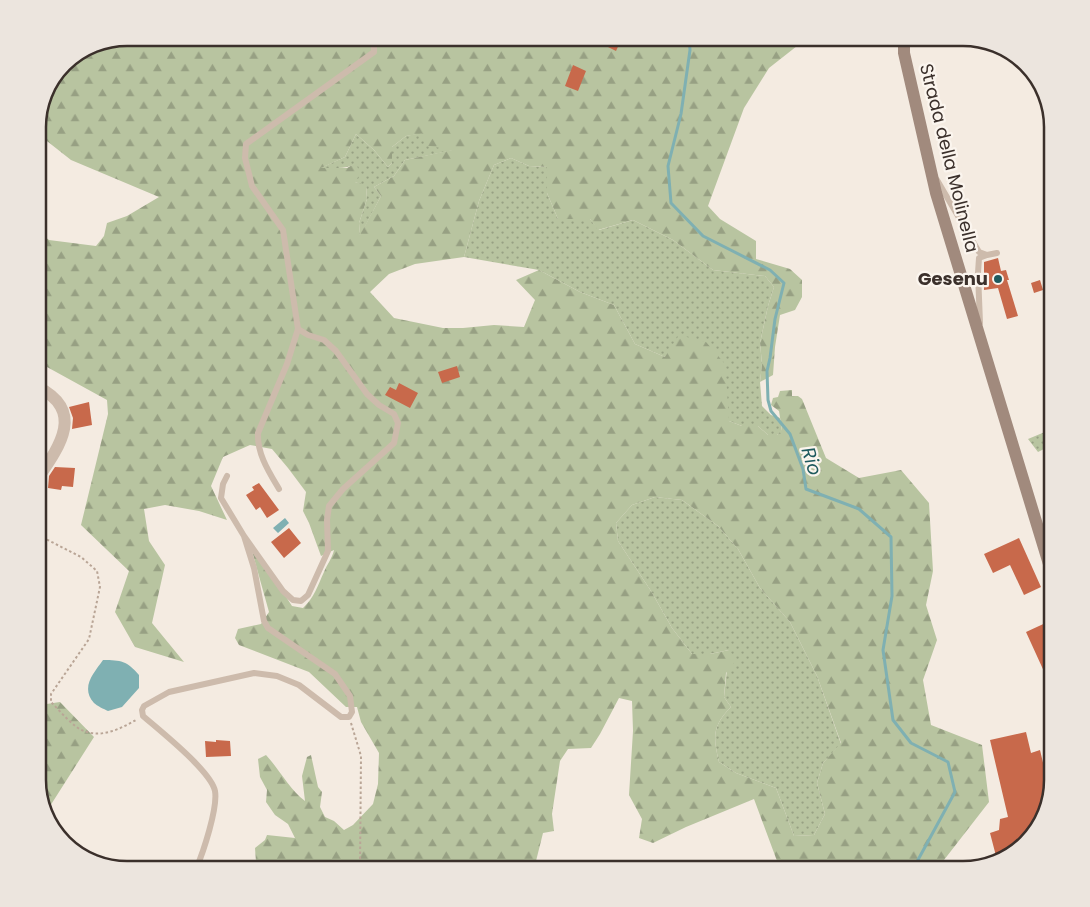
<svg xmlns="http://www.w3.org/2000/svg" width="1090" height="907" viewBox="0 0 1090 907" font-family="Poppins,sans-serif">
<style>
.grass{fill:url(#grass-dots)}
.forest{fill:url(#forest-firs);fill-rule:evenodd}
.water{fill:#7fb0b2}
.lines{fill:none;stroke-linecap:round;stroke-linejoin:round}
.stream{stroke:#7fb0b2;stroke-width:3}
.building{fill:#c8694b}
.path{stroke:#b9a596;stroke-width:2;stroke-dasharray:2.5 2.5;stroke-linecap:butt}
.service{stroke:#cdbbac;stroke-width:6}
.minor{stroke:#cdbbac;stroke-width:12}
.secondary{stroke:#a18a7d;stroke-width:12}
.poi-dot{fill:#1f5a5e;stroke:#fbf5ee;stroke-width:2}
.labels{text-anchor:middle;stroke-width:4.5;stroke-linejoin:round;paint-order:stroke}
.street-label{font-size:18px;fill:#3b302b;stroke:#fbf5ee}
.poi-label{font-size:18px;font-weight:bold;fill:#3b302b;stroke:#fbf5ee;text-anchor:end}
.water-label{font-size:19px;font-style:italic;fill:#1f5a5e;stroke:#fbf5ee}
.rim{fill:none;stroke:#3b302b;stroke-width:2.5}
</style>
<defs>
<pattern id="grass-dots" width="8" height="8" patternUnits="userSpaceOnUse" patternTransform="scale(1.25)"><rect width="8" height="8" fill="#b8c4a0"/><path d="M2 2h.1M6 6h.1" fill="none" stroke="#97a083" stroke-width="1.8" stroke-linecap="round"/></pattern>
<pattern id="forest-firs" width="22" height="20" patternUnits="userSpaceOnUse" patternTransform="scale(1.25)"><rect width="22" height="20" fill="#b8c4a0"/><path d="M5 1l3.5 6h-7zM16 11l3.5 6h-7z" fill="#97a083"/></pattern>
</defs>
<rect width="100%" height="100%" fill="#f4ebe1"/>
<path class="grass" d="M426 132 454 150 405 160 394 176 374 187 381 196 360 236 359 223 367 199 366 186 355 182 356 164C344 170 332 167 318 169L345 157 356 134 374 150 388 167 392 163V147L406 136Z
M511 158 529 166 547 167V193L558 219H590L599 230 633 220 673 240 713 270 765 276 774 287 768 306 760 343 762 364 760 382 762 406 771 415 780 418 782 431 777 435H768L758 426H742L729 421 665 357 635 344 614 305 580 292 539 270 464 257 479 201 494 165Z
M1052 429V445L1038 452 1028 439Z
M655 497 682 500 718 526 738 549 760 588 790 622 817 676 841 744 823 763 817 783 825 814 814 835 794 836 776 788 736 773 719 762C713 737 712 726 731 707L724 697 729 650 710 654H692L672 628 651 591 618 541 616 523 632 505Z"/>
<path class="forest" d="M128 38H845L797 46 769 68 744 108 708 206 720 219 756 241V259L790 269 802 280V297L795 310 780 315 775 347 773 375 760 382 762 364 760 343 768 306 774 287 765 276 713 270 673 240 633 220 598 230 590 219H558L547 193V167L529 166 511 158 494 165 479 201 464 257 415 264 389 274 370 292 394 318 443 328H463L494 325 524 327 535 300 516 280 539 270 580 292 614 305 635 344 665 357 679 335 706 342 725 364 729 421 742 426H758L768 435H777L782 430 779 411 771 405 773 398 778 397 780 391 792 390V396H798L802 399 826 458 859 478 901 470 929 503 933 571 926 605 937 640 923 680 931 725 982 745 989 802 937 869H780L754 799 686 827 653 843 639 838 642 819 629 795 633 731 632 701 619 698 600 734 591 748 568 749 560 761 552 814 554 831 543 833 534 869H252L256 862 255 848 265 840 267 835 295 838 288 824 275 815 266 802 267 790 260 777 258 759 266 755C280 770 289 789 305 801L302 776 307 757 311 755 318 787 322 792 320 807 325 817 334 821 344 830 353 825 373 804 378 784 379 753 361 722 357 707H346L309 672 239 645 235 638 238 629 261 624 269 612 252 551 255 549 292 606 303 608C314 598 318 585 324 572 327 564 332 559 334 550L321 556 309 523 303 511 306 492 288 468 272 449 250 445 223 457 211 486 227 520 199 511 165 505 144 509 149 541 165 565 152 623 184 662 135 647 115 612 129 571 81 525 108 414 107 400 47 367 38 355V231L49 240 96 246 104 236 107 223 127 216 159 197 71 160 38 134V122L47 88 68 60ZM426 133 424 145 452 150 405 160 394 176 374 187 381 196 360 235 359 223 367 199 366 185 355 182 360 174 356 163 347 168H321L345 157 356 134 374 150 388 167 392 163V147L406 136ZM655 497 682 500 718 526 738 549 760 588 790 622 817 676 841 743 823 763 817 783 825 814 814 835 794 836 776 788 736 773 719 762C713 737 712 726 731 707L724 697 726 673 736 660 729 650 710 654H692L672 628 651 591 618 541 616 523 632 505Z
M60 702 94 737 45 814 38 785V708L40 705Z"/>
<path class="water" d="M285 518 289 523 278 533 273 528Z
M103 660C121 660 127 661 139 675V688L122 707 108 711C104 709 97 706 94 703 80 687 94 673 103 660Z"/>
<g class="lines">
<path class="stream" d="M689 38 690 50 681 114 668 166 671 203 703 236 770 270 784 283 775 319 770 358 767 371 768 400 771 411 790 434 803 469 806 489 859 509 891 537 892 596 883 650 893 720 911 743 948 762 955 792 913 869"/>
</g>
<path class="building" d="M607 38H622L616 51 604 45Z
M573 65 586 71 578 91 565 86Z
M998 258 1001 271 1006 270 1009 280H1007L1018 316 1007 319 998 288 984 290V262Z
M1040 280 1043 290 1034 293 1031 283Z
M457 366 460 377 442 383 438 372Z
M399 383 418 393 410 408 385 395 390 387 396 390Z
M89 402 92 425 72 429 73 418 69 407Z
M55 467 75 468 73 487 62 486 61 490 48 488 49 476Z
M259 483 279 510 267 518 260 507 256 510 246 495 254 490 252 487Z
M289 528 301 543 284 558 271 542Z
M1019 538 1041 587 1024 595 1010 565 993 573 984 554Z
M1052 620V689L1026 632Z
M1026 732 1031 753 1040 750 1049 788 1030 839 1012 852 996 856 990 833 999 830 1000 819 1008 817 990 740Z
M216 740 230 741 231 756 206 757 205 741 216 742Z"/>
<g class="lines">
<path class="path" d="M38 535 81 557 97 571 100 587 89 639 51 694V702C59 710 74 728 84 731 102 738 120 729 136 720
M351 723 361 756 360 869"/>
<path class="service" d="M937 180 979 252 987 255
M980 323 978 273 979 258 987 255 997 253
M279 489C269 472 257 454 258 433L287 364 298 329
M244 536 283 591 293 600 301 601 308 595 328 551 327 520 329 506 343 489 394 443 398 423 394 414 379 405 367 394 336 351 324 340 308 335 298 329 283 230 252 186 245 158 246 144 374 52V41L370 38
M196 869C203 853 218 808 215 791 211 771 159 730 143 716L142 710 144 706 169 692 254 673 277 676 299 685 341 717H349L352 712 350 696 335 674 268 628 264 621 254 568 244 536 221 498 223 484 227 476"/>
<path class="minor" d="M38 478C60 446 85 411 38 387"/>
<path class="secondary" d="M904 38V53L936 193 1052 574"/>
</g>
<circle class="poi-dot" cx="998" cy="279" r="5"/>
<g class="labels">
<g class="street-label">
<text transform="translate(949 158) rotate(76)" y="6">Strada della Molinella</text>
</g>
<g class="poi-label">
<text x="988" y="285">Gesenu</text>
</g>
<g class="water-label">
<text transform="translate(812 461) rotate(73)" y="7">Rio</text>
</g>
</g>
<path d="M0 0H1090V907H0ZM127 46H963A81 81 0 0 1 1044 127V780A81 81 0 0 1 963 861H127A81 81 0 0 1 46 780V127A81 81 0 0 1 127 46Z" fill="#ece5de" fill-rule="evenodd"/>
<path class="rim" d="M127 46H963A81 81 0 0 1 1044 127V780A81 81 0 0 1 963 861H127A81 81 0 0 1 46 780V127A81 81 0 0 1 127 46Z"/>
</svg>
